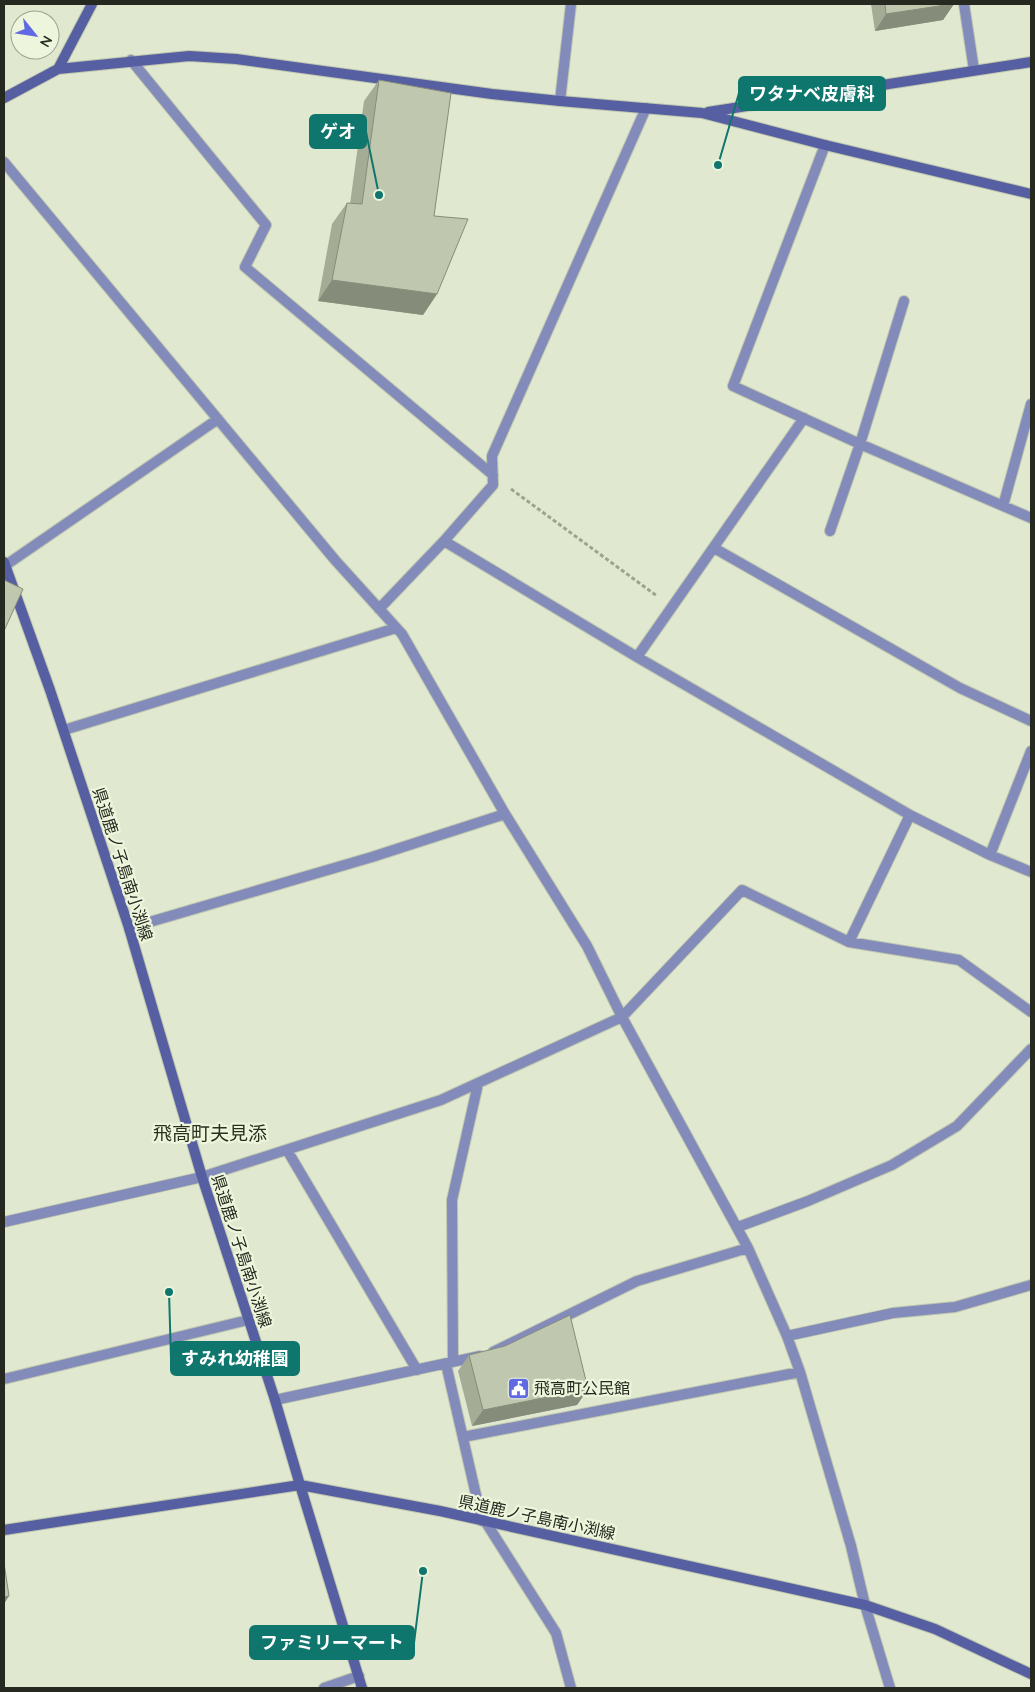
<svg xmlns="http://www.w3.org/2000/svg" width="1035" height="1692" viewBox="0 0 1035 1692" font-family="Quicksand,'Noto Sans JP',sans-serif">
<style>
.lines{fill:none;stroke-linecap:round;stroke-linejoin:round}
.street-casing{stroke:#bfc6af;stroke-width:12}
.secondary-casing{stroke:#bfc6af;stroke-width:12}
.path{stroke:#9da38f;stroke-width:3;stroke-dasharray:4 2.5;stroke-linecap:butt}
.street{stroke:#828bb9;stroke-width:10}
.secondary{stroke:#565fa1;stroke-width:10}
.wall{fill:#a4ac96}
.shaded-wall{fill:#868c7a}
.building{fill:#bfc8af;stroke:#868c7a}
.labels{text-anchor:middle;stroke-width:4.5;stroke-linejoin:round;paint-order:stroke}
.street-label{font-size:16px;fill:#26291f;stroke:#edf6dc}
.poi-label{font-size:16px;fill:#26291f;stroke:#edf6dc;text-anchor:start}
.quarter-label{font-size:19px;fill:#2a301d;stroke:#edf6dc}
.leader{fill:none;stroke:#0f766e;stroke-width:2}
.callout-dot{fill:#0f766e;stroke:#edf6dc;stroke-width:2}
.callout{fill:#0f766e;stroke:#0f766e;stroke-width:2}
.callout-label{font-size:18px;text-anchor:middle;font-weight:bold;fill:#fff}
</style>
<rect width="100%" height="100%" fill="#e0e8cf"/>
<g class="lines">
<defs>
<path id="street" d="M964 4 974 70
M131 60 266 225 245 267 493 475
M560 101 571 4
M825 145 733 386 860 444 1031 518
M4 162 335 560 402 634 505 814 587 946 622 1017 748 1248 787 1336 800 1372 851 1546 865 1605 890 1688
M1003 506 1031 404
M830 531 860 444 904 301
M444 541 493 485 492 456 646 108
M714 548 960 688 1031 721
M6 565 218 419
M379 609 444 541 637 657 910 815 990 855 1031 872
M637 657 804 418
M64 730 396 628
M990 855 1031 751
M129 928 372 857 505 814
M849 942 910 815
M287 1150 417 1370
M4 1222 202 1177 441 1100 622 1017 742 890 849 942 959 960 1031 1012
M738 1227 808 1201 892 1165 957 1126 1031 1049
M787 1336 893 1313 955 1307 1031 1285
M493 1352 637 1281 748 1248
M453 1362 452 1200 478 1084
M446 1364 482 1521
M4 1379 248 1320
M275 1400 480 1356
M463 1437 800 1372
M485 1521 556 1633 571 1688
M324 1688 359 1676"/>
<path id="secondary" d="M58 69 92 4
M4 98 58 69 189 56 236 59 492 94 560 101 702 113 825 145 1031 194
M708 112 1031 62
M4 562 50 690 129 928 202 1177 275 1400 300 1485 440 1511 865 1605 935 1629 1031 1674
M4 1530 300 1485 362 1688"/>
</defs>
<use href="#street" class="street-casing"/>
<use href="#secondary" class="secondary-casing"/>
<path class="path" d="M511 489 657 596"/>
<use href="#street" class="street"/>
<use href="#secondary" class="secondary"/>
</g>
<path class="wall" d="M871 4H954L943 20 875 31Z
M379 80 434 216 437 294 423 315 318 301 332 224 347 203 350 204 364 101Z
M505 1346 588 1389 577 1405 472 1426 458 1371 469 1355Z"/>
<path class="shaded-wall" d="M954 4 943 20 875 31 886 14Z
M332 280 437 294 423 315 318 301Z
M588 1389 577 1405 472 1426 483 1410Z
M9 1596 4 1604V1597Z"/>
<path class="building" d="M885 4H952L886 14Z
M379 80 451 93 434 216 468 219 437 294 332 280 347 203 362 204Z
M4 580 23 589 4 631Z
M570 1315 588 1389 483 1410 469 1355 505 1346Z
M4 1563 9 1596 4 1597Z"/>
<defs>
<symbol id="civic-square" viewBox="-11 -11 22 22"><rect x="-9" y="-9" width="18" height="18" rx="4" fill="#616ae2" stroke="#edf6dc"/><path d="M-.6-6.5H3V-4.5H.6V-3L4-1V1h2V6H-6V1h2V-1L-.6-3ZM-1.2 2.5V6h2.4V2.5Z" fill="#fff"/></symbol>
</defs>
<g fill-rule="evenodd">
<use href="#civic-square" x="506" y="1376" width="25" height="25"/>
</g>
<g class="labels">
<g class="street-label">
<text transform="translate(123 864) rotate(72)" y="6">県道鹿ノ子島南小渕線</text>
<text transform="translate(242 1251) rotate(72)" y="6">県道鹿ノ子島南小渕線</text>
<text transform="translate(537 1517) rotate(12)" y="6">県道鹿ノ子島南小渕線</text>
</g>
<g class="poi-label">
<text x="534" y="1394">飛高町公民館</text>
</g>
<g class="quarter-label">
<text x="210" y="1140">飛高町夫見添</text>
</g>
</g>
<path class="leader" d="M718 165L739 93M379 195L366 132M169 1292L171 1359M423 1571L414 1643"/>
<g class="callout-dot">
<circle cx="718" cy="165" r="5"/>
<circle cx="379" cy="195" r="5"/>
<circle cx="169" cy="1292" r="5"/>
<circle cx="423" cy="1571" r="5"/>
</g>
<g class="callout">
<rect x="739" y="77" width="146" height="33" rx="5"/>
<rect x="310" y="115" width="56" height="33" rx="5"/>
<rect x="171" y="1342" width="128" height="33" rx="5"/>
<rect x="250" y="1626" width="164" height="33" rx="5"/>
</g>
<g class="callout-label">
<text x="812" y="100">ワタナベ皮膚科</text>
<text x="338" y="138">ゲオ</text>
<text x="235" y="1365">すみれ幼稚園</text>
<text x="332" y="1649">ファミリーマート</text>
</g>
<rect width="1035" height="1692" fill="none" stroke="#26291f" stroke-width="10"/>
<g transform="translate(35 35) rotate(120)"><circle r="24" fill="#edf6dc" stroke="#9da490"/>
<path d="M0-4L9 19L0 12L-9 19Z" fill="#616ae2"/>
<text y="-8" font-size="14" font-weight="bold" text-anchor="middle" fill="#26291f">N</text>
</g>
</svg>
